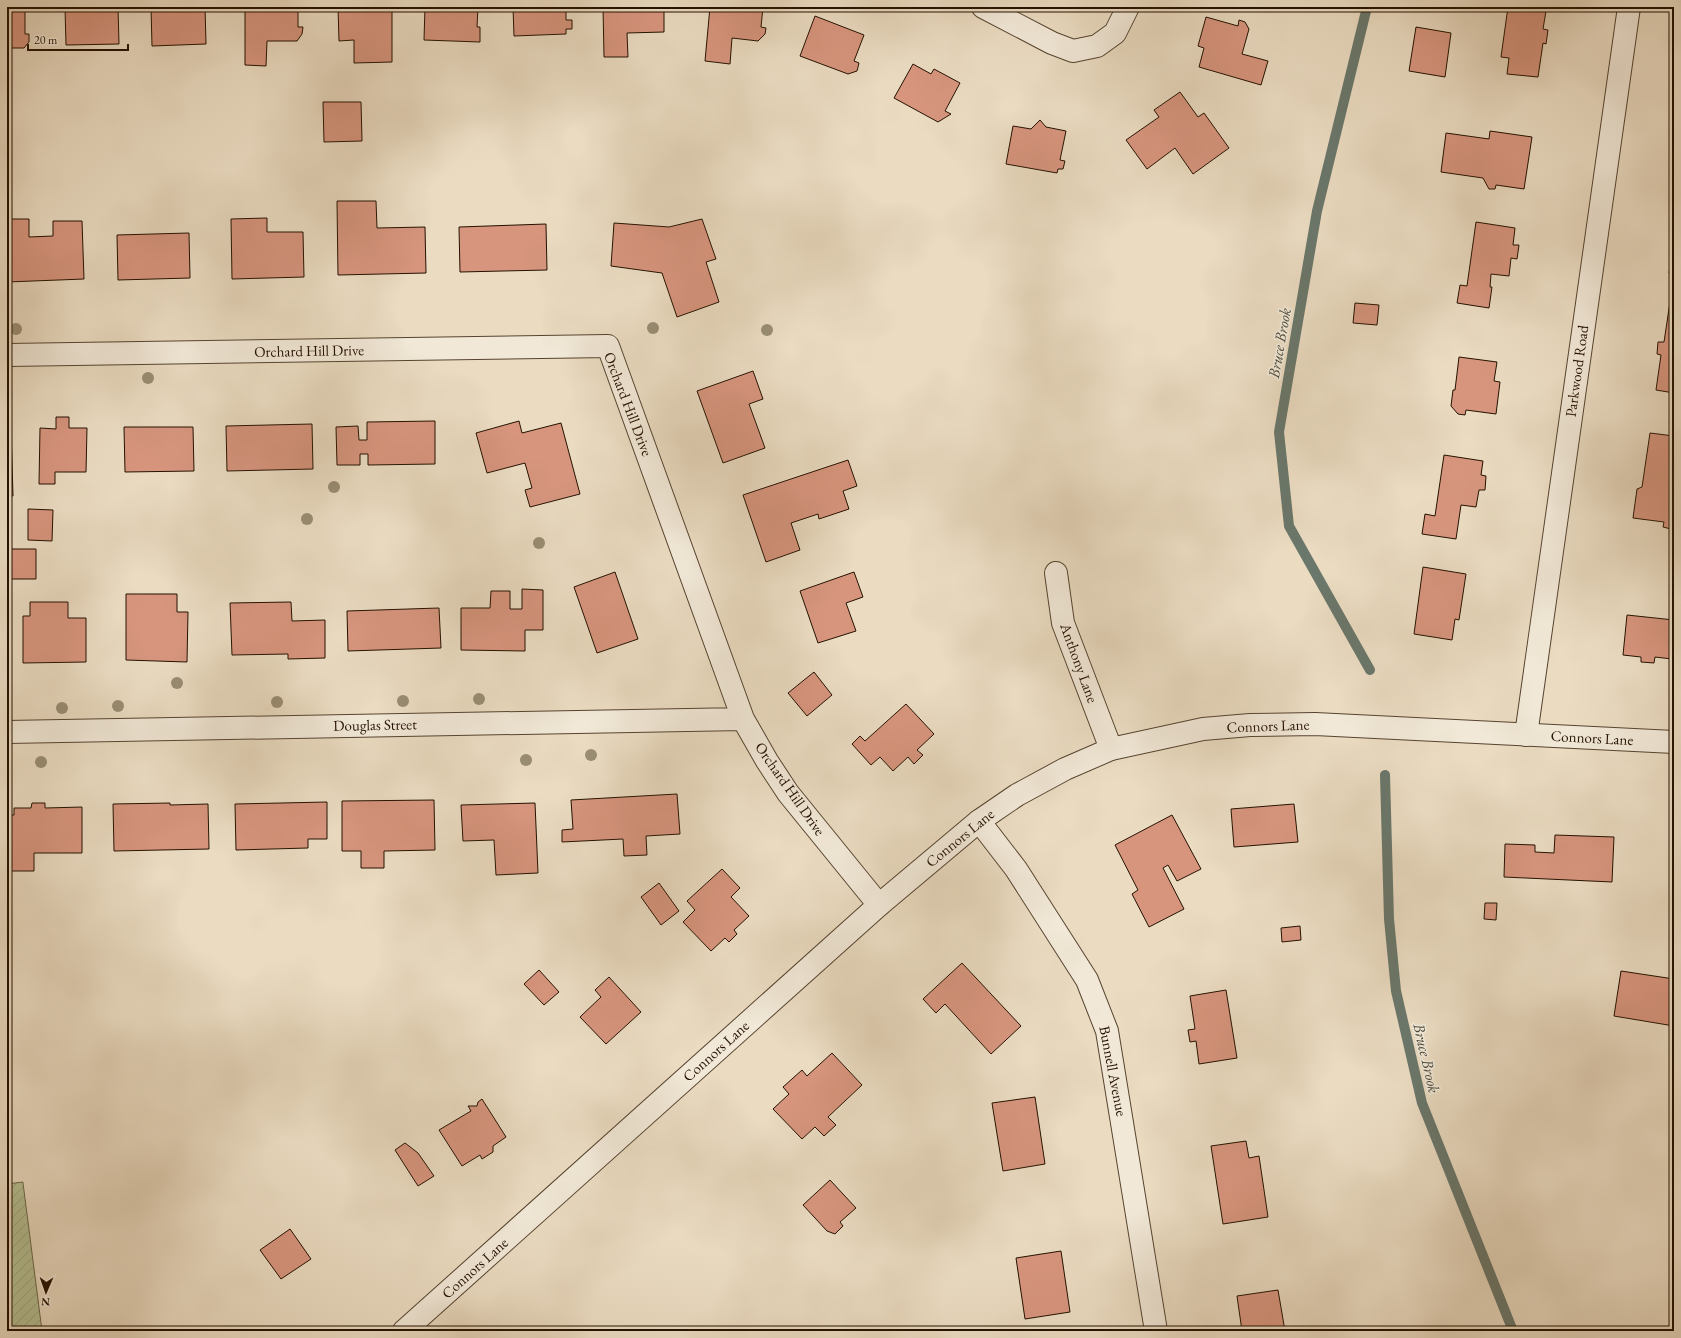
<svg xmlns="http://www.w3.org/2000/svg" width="1681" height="1338" viewBox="0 0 1681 1338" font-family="'EB Garamond',serif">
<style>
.garden{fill:url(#garden-furrows);stroke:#6c684a}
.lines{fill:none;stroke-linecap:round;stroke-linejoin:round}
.stream{stroke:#6a776b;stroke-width:10}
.building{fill:#d7957e;stroke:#241100}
.minor-casing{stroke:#564430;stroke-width:24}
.tertiary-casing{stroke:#564430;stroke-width:24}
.minor{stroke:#f1e8d7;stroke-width:22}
.tertiary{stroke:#f1e8d7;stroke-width:22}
.tree{fill:#998d73}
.labels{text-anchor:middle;stroke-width:3.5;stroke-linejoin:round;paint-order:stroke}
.street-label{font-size:15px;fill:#241100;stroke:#f1e8d7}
.water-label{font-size:16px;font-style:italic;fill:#4d4c3f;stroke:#f1e8d7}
</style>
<defs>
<pattern id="garden-furrows" width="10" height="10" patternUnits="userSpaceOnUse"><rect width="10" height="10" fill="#b5c094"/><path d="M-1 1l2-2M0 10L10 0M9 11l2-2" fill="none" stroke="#9ca47e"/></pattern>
</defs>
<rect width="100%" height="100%" fill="#eadbc1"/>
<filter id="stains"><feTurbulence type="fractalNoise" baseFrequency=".005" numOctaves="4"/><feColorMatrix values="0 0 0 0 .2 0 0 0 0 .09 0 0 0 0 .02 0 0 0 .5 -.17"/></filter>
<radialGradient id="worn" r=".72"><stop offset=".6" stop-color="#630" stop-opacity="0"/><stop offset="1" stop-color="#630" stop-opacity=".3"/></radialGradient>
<path class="garden" d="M23 1182V1183L42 1331H7V1184Z"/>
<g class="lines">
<path class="stream" d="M1367 7 1317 211 1279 432 1289 526 1370 670
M1385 775 1389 919 1396 991 1422 1103 1513 1331"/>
</g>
<path class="building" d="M7 7H25V34H29V42L24 48H7Z
M87 7H118L119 44 66 45 65 8Z
M151 7H205L206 44 152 46Z
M245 7H298V27H303L302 34 297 41H267L266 66 245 65Z
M338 7H392V62L354 63V40L339 41Z
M425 7H478L477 27H480V42L424 40Z
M513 7H566V20H572V29H566V34L514 36Z
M603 7H664V32L627 33 628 57H604Z
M710 7H763L761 27 766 28 765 34 758 41 732 38 730 64 705 61Z
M1508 7 1546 11 1543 29 1548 30 1546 44 1543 43 1538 77 1507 74 1509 58 1501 57Z
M815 16 864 35 854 61 859 63 857 71 848 74 800 56Z
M1206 17 1238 26 1239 20 1245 22 1249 29 1242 54 1268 61 1261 85 1199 67 1204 48 1198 46Z
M1416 27 1451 33 1445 77 1409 71Z
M913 64 931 74 934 69 960 83 945 111 951 114 938 122 894 98Z
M1180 92 1198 117 1204 113 1229 148 1193 174 1175 148 1147 169 1126 140 1159 117 1154 110Z
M323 102H361L362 141 324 142Z
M1040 120 1046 127 1066 131 1060 160 1065 161 1063 169H1058L1057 173 1006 164 1013 126 1031 129Z
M1490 131 1532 137 1524 189 1496 185 1495 189H1489L1483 178 1441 172 1446 133 1489 139Z
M337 201H376L377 228 425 227 426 273 338 275Z
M267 218V232H303L304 277 232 279 231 219Z
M7 219H29V237L53 236V221H82L84 279 7 282Z
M702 219 716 259 706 262 719 302 677 317 662 273 611 266 614 223 669 227Z
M1476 222 1515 228 1513 245H1519L1517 259 1511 258 1509 276 1491 274 1490 287H1492L1489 308 1457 303 1460 285 1467 286Z
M546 224 547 270 460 272 459 227Z
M1672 230 1674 231V274L1669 273 1674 246 1670 241Z
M189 233 190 278 118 280 117 235Z
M1670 302H1674V393L1656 390 1661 355 1657 354 1658 342H1664Z
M1355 303 1379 305 1377 325 1353 323Z
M1459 357 1497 362 1494 381 1500 382 1496 414 1466 410 1465 415 1458 414 1451 406 1453 390H1455Z
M753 371 763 399 749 404 765 448 723 463 697 391Z
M56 417H69V428H87L86 472H55V484H39L40 428 56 429Z
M435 421V464L368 465V454H360V465H337L336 427 358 426 359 440H367V422Z
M519 421 522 433 561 423 580 494 530 507 525 490 532 488 525 463 487 473 476 433Z
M312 424 313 469 227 471 226 426Z
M124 427H193L194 471 125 472Z
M7 429H11L13 496H7Z
M1650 433 1674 436V523H1672L1671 529 1663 527 1664 522 1633 518 1637 489 1642 487Z
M1444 455 1483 461 1481 475 1486 476 1485 490H1479L1476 507 1461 505 1456 539 1422 534 1425 514 1435 516Z
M848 460 857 486 843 491 849 509 819 519 818 514 791 523 800 550 766 562 743 495Z
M28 509 53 510 52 541 28 540Z
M7 549H36V579H7Z
M1423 567 1466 574 1459 620 1455 619 1452 640 1414 634Z
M615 572 638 639 597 653 574 587Z
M854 572 863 597 846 603 856 631 818 643 800 591Z
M522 589 543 590V630H525V651L461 650V608H490L491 591H510V609H522Z
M126 594H177V612H188L187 662 126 660Z
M30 602H68V618H86V662L23 663V616H30Z
M291 602 292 621 325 620V658L288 659V654L232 655 230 603Z
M439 608 441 648 348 651 347 611Z
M1627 615 1674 620 1672 659 1655 657 1654 663 1641 662V657L1623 655Z
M814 672 832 695 807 716 788 693Z
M906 704 934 734 917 750 923 755 914 764 908 757 893 771 880 757 871 765 852 744 860 736 865 741Z
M677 794 680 834 646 836 647 855 624 856 623 839 562 842V830L573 829 571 800Z
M434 800 435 850 384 851V868H361V851H342V801Z
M327 802V839H308V848L236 850 235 804Z
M32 803H45V808L82 807V853H34V871H7V815H14V808H31Z
M170 803V805L208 804 209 849 114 851 113 804Z
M535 803 538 873 496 875 494 840 463 841 461 805Z
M1294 804 1298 842 1234 847 1231 809Z
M1172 815 1201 869 1177 881 1168 865 1163 868 1184 909 1149 927 1132 894 1138 890 1115 845Z
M1555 835 1614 837 1612 882 1504 877 1505 844 1535 845V852L1554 853Z
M722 869 740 888 731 897 749 916 734 930 737 934 729 942 725 938 711 951 683 922 695 910 687 901Z
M659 883 679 911 661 925 641 897Z
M1485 903H1497L1496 920 1484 919Z
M1300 926 1301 940 1282 942 1281 928Z
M962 963 1021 1026 991 1054 945 1004 936 1013 923 999Z
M539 970 559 992 544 1005 524 984Z
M1621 971 1674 979V1026L1614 1016Z
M609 977 641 1012 606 1044 580 1017 601 997 595 990Z
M1226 990 1237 1058 1199 1064 1196 1041 1190 1042 1188 1030 1195 1029 1190 996Z
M832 1053 862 1085 828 1117 836 1125 824 1136 815 1127 802 1139 773 1109 789 1094 783 1087 802 1070 807 1076Z
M1035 1097 1045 1164 1003 1171 992 1103Z
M482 1099 506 1137 493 1146V1152L482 1159 480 1155 462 1166 439 1130 471 1111 468 1106H477L478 1102Z
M1246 1141 1249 1158 1259 1156 1268 1217 1223 1224 1211 1146Z
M405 1143 418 1153 434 1176 418 1186 395 1150Z
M830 1180 856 1208 840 1222 843 1226 835 1234 827 1231 803 1205Z
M290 1229 311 1259 281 1279 260 1250Z
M1061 1251 1070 1312 1025 1319 1016 1258Z
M1278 1290 1285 1331H1242L1237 1296Z"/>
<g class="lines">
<defs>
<path id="minor" d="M983 7 1052 43 1073 51 1097 46 1115 33 1128 7
M7 355 608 346 743 719 767 761 788 793 879 905
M1056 573 1063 623 1111 749
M7 732 743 719
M1526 735 1629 7
M979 821 1016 869 1087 980 1107 1031 1156 1331"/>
<path id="tertiary" d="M404 1331 879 905 979 821 1017 795 1065 769 1111 749 1203 729 1250 725 1315 724 1674 742"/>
</defs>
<use href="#minor" class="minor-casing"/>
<use href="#tertiary" class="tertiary-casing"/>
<use href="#minor" class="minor"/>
<use href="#tertiary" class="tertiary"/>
</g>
<g class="tree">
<circle cx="653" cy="328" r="6"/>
<circle cx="16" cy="329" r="6"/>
<circle cx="767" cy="330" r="6"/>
<circle cx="148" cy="378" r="6"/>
<circle cx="334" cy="487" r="6"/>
<circle cx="307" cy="519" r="6"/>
<circle cx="539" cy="543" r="6"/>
<circle cx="177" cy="683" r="6"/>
<circle cx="479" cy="699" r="6"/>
<circle cx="403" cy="701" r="6"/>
<circle cx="277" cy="702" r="6"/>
<circle cx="118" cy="706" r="6"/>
<circle cx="62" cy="708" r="6"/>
<circle cx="591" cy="755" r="6"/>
<circle cx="526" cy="760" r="6"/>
<circle cx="41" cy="762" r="6"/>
</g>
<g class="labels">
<g class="street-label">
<text transform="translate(309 351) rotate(-1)" y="5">Orchard Hill Drive</text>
<text transform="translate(1577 371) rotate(-82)" y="5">Parkwood Road</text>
<text transform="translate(628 404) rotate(69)" y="5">Orchard Hill Drive</text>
<text transform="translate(1079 663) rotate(70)" y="5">Anthony Lane</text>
<text transform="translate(375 725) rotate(-1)" y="5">Douglas Street</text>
<text transform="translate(1268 726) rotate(-2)" y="5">Connors Lane</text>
<text transform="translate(1592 738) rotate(3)" y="5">Connors Lane</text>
<text transform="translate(790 789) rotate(55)" y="5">Orchard Hill Drive</text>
<text transform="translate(960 838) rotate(-39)" y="5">Connors Lane</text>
<text transform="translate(716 1051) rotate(-42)" y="5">Connors Lane</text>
<text transform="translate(1113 1071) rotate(79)" y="5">Bunnell Avenue</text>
<text transform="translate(475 1268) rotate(-42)" y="5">Connors Lane</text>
</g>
<g class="water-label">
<text transform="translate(1279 343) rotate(-80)" y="6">Bruce Brook</text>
<text transform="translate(1427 1058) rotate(77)" y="6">Bruce Brook</text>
</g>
</g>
<rect width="1681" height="1338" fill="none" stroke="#eadbc1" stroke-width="24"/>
<rect x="8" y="8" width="1665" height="1322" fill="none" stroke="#241100" stroke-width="2"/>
<rect x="12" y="12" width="1657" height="1314" fill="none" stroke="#241100"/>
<g transform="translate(46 1292) rotate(182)" stroke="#f1e8d7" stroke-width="3" paint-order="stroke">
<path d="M0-3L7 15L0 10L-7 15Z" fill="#241100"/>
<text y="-6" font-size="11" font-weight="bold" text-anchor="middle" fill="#241100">N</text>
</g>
<path d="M28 44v6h100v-6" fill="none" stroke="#241100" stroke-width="2"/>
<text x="34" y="44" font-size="12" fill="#241100" stroke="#f1e8d7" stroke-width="3" paint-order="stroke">20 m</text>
<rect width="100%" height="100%" filter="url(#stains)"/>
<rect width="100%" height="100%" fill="url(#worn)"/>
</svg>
